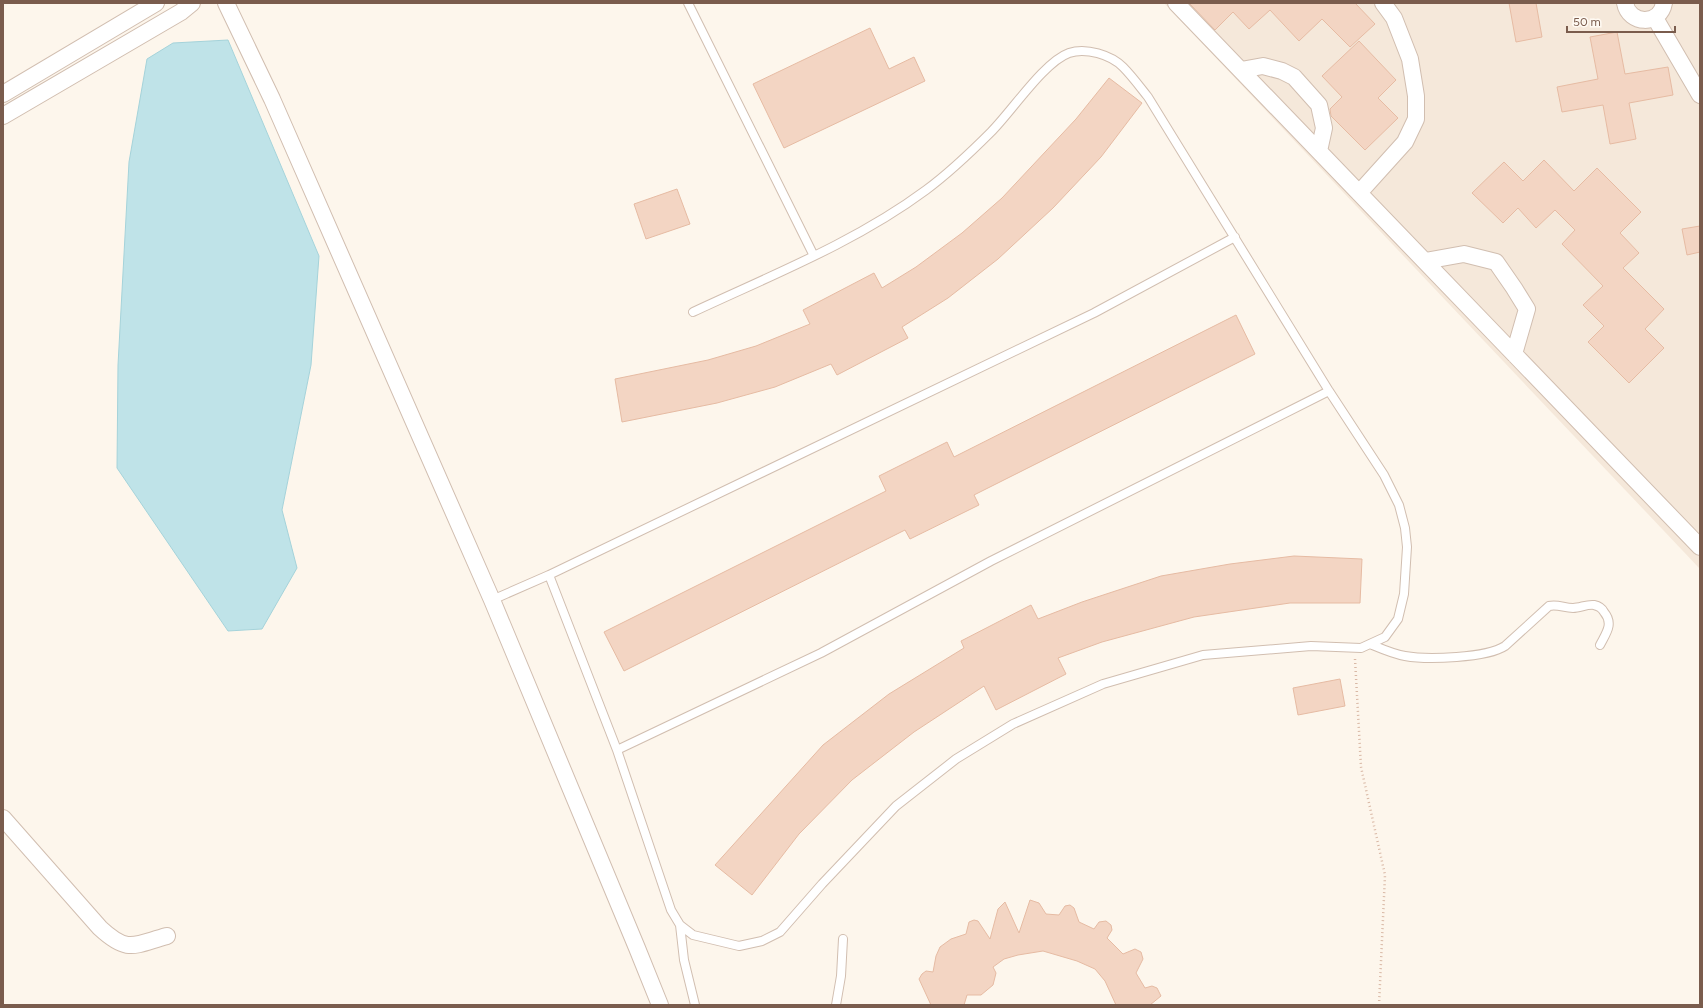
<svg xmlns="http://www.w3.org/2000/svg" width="1703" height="1008" viewBox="0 0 1703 1008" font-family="Figtree,sans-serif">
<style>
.residential{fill:#f5e8da}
.water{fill:#bfe3e8;stroke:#a5d3da}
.building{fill:#f3d5c3;stroke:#e6bba3}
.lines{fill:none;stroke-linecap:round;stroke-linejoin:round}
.service-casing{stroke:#d1beb0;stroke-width:10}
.minor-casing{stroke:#d1beb0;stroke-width:18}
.path{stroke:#d9b8a5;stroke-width:2.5;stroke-dasharray:1 3;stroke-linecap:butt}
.service{stroke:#fff;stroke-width:8}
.minor{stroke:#fff;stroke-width:16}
</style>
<rect width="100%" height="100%" fill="#fdf6ec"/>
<path class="residential" d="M1164 3H1700V569Z"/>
<path class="water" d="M228 40 319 256 311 365 282 510 297 568 262 629 228 631 117 468 118 365 129 162 147 59 173 43Z"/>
<path class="building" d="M1189 3H1355L1375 24 1350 47 1322 19 1299 41 1270 10 1249 29 1233 12 1215 30Z
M1509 3H1536L1542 37 1516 42Z
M870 28 889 69 914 57 925 81 784 148 753 84Z
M1617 32 1625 74 1668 67 1673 95 1629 103 1636 139 1610 144 1603 105 1562 112 1557 87 1598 79 1590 37Z
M1359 41 1396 80 1378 98 1398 118 1365 150 1331 116 1330 109 1342 97 1322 76Z
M1109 78 1142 103 1101 157 1053 208 998 259 948 298 902 327 908 338 837 375 831 364 775 387 717 403 622 422 615 379 708 360 756 346 810 324 803 310 874 273 882 288 916 267 962 233 1002 198 1076 119Z
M1544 160 1574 191 1597 168 1641 212 1620 233 1639 253 1623 268 1664 309 1645 329 1664 348 1629 383 1588 342 1604 326 1583 305 1603 286 1562 244 1575 230 1555 210 1536 228 1518 208 1503 223 1472 193 1504 162 1523 181Z
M677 189 690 224 646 239 634 204Z
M1700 226V252L1687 255 1682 229Z
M1236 315 1255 354 974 495 979 505 910 539 905 530 624 671 604 632 886 491 879 476 947 442 954 457Z
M1294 556 1362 559 1360 603H1290L1194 617 1102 642 1058 658 1066 674 996 710 984 686 914 732 852 780 799 834 752 895 715 865 823 745 889 694 964 648 961 641 1031 605 1038 619 1082 602 1161 576 1230 564Z
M1340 679 1345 706 1298 715 1293 688Z
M1030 900 1039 903 1046 914 1059 915 1065 906 1070 905 1074 908 1079 922 1094 929 1099 922 1106 921 1111 925 1112 930 1107 938 1123 954 1135 949 1141 952 1143 959 1136 973 1145 988 1152 986 1157 988 1161 996 1150 1005H1116L1105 981 1095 969 1077 961 1043 951 1018 955 1004 959 993 967 996 973 993 985 981 995H967L964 1005H931L919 979 922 974 926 971 933 972 936 956 940 947 951 939 966 934 969 922 974 920 978 921 990 939 998 909 1005 902 1019 933Z"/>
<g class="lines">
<defs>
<path id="service" d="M688 3 814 256
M549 575 617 750 671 910 680 925 693 935 739 946 762 941 780 932 822 884 896 806 956 759 1013 724 1103 684 1203 655 1311 646 1361 648 1385 637 1398 619 1404 594 1407 547 1405 528 1399 505 1384 475 1329 391 1148 97C1140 87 1132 76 1123 67 1111 55 1086 47 1069 53 1044 62 1012 111 991 132 971 152 949 173 926 190 856 242 772 275 693 312
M492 600 549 575 1094 313 1235 237
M1370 644C1382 649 1393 654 1405 656 1427 660 1487 658 1505 646L1549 606C1558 604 1564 608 1573 608 1580 608 1587 604 1594 605 1599 606 1602 608 1604 612 1614 624 1606 633 1600 645
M617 750 821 653 991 561 1329 391
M680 925 684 960 695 1005
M836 1005 841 976 843 939"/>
<path id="minor" d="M226 3 272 99 492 600 637 948 660 1005
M1176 3 1700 547
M1625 3C1629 25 1660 26 1664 3
M1655 18 1700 95
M1241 70 1263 66 1282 71 1294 77 1319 105 1324 128 1319 151
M3 94 156 3
M3 116 181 12 192 3
M1359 193 1405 142 1416 119V96L1410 59 1394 18 1383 3
M1425 261 1464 254 1496 262 1514 288 1527 309 1514 354
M3 818 100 928C128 954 134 945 167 936"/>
</defs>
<use href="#service" class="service-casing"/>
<use href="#minor" class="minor-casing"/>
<path class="path" d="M1355 659 1361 767 1385 875 1379 1005"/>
<use href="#service" class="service"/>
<use href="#minor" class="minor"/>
</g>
<rect width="1703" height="1008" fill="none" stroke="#7a5c4d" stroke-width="8"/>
<path d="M1567 26v6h108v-6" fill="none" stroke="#7a5c4d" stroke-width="2"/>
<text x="1573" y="26" font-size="12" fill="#7a5c4d" stroke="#fffaf3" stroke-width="3" paint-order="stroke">50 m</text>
</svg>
